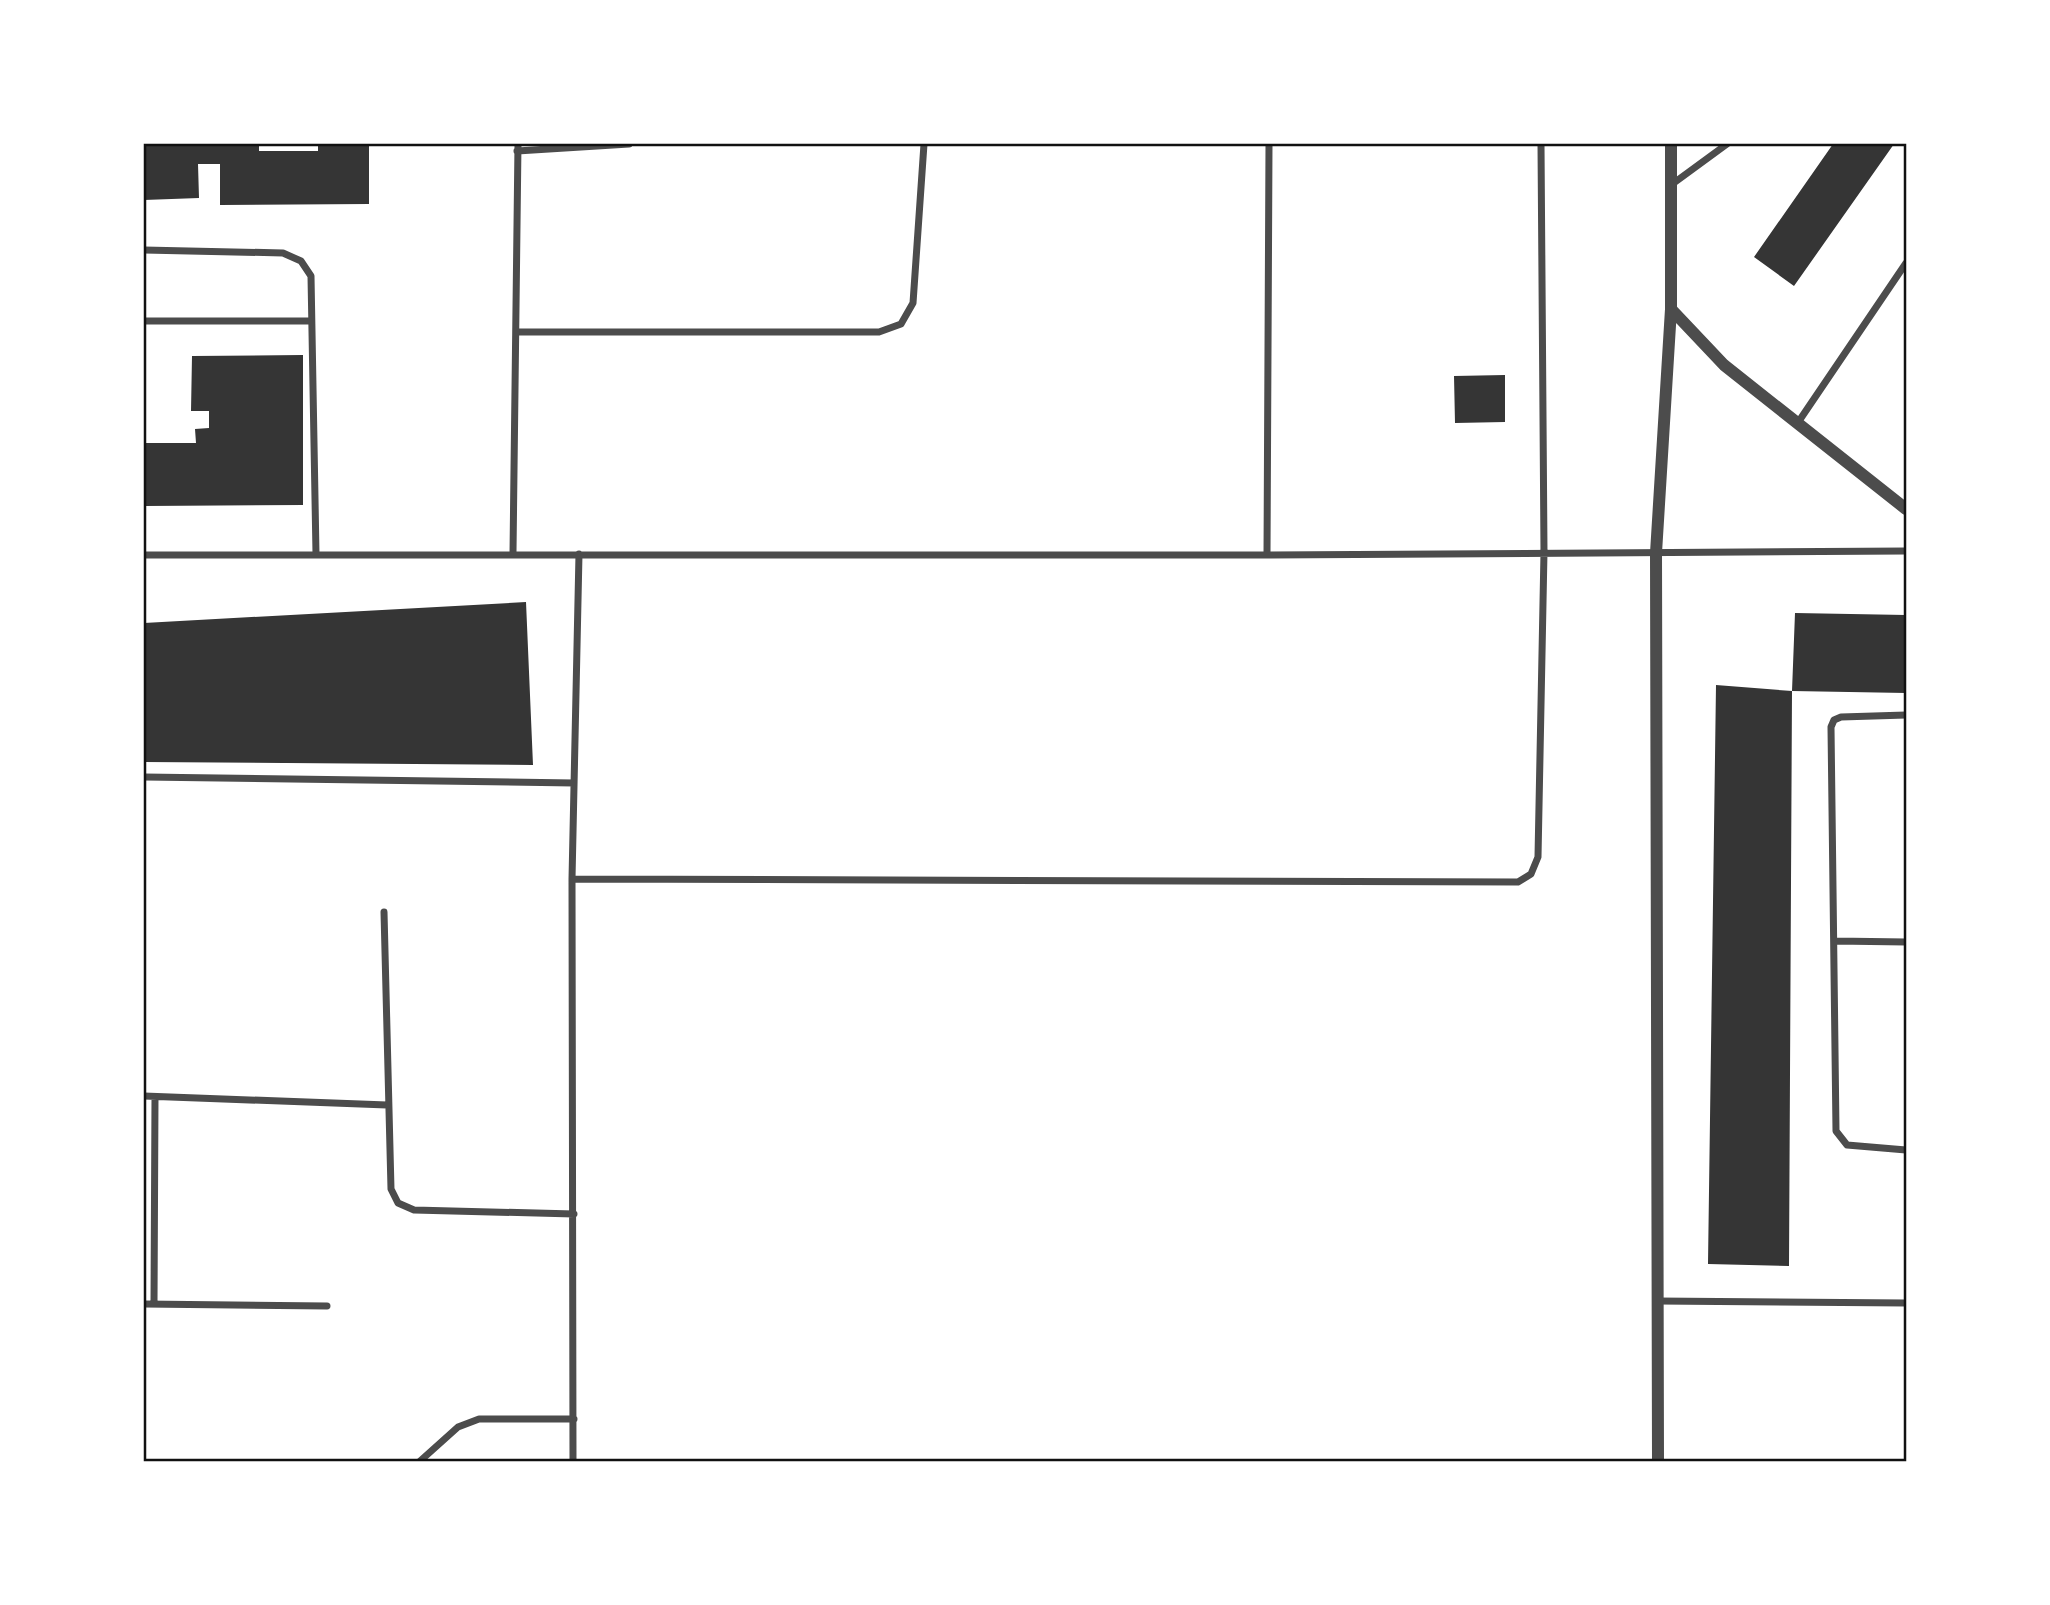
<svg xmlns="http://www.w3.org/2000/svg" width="2050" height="1605" viewBox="0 0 2050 1605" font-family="'Sofia Sans Condensed',sans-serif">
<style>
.building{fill:#353535}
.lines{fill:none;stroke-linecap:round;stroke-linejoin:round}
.minor{stroke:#4c4c4c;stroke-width:7}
.tertiary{stroke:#4c4c4c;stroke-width:12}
.neatline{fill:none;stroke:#111;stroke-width:2.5}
</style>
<rect width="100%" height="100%" fill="#fff"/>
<path class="building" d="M144 144H259V151H318V144H369V204L220 205V164H198L199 198 144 200Z
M1833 144H1894L1794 286 1754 257Z
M303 355V505L144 506V443H196L195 429 209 428V411H191L192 356Z
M1505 375V422L1455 423 1454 376Z
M526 602 533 765 144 762V623Z
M1795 613 1906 615V693L1792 691Z
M1716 685 1792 691 1789 1266 1708 1264Z"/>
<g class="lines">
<path class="minor" d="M517 151 629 144
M1671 185 1727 144
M144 250 283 253 301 261 311 276 316 554
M144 321H311
M516 332H879L901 324 913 303 924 144
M1799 421 1906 263
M513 553 518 144
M144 555H1267L1906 551
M1267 555 1269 144
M1906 715 1841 717 1834 720 1831 727 1836 1131 1847 1145 1906 1150
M144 777 574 783
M572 879 1518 882 1531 874 1538 857 1544 552 1541 144
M384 912 391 1189 398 1203 414 1210 574 1214
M1835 941 1906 942
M144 1096 387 1105
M1657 1301 1906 1303
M144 1304 327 1306
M154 1304 155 1097
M419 1462 458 1427 479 1419H574
M573 1462 572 879 579 554"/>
<path class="tertiary" d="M1671 309 1724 365 1906 509
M1658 1462 1656 553 1671 309V144"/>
</g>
<rect width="2050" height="1605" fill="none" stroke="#ffffff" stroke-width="290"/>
<rect x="145" y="145" width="1760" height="1315" class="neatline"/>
</svg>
